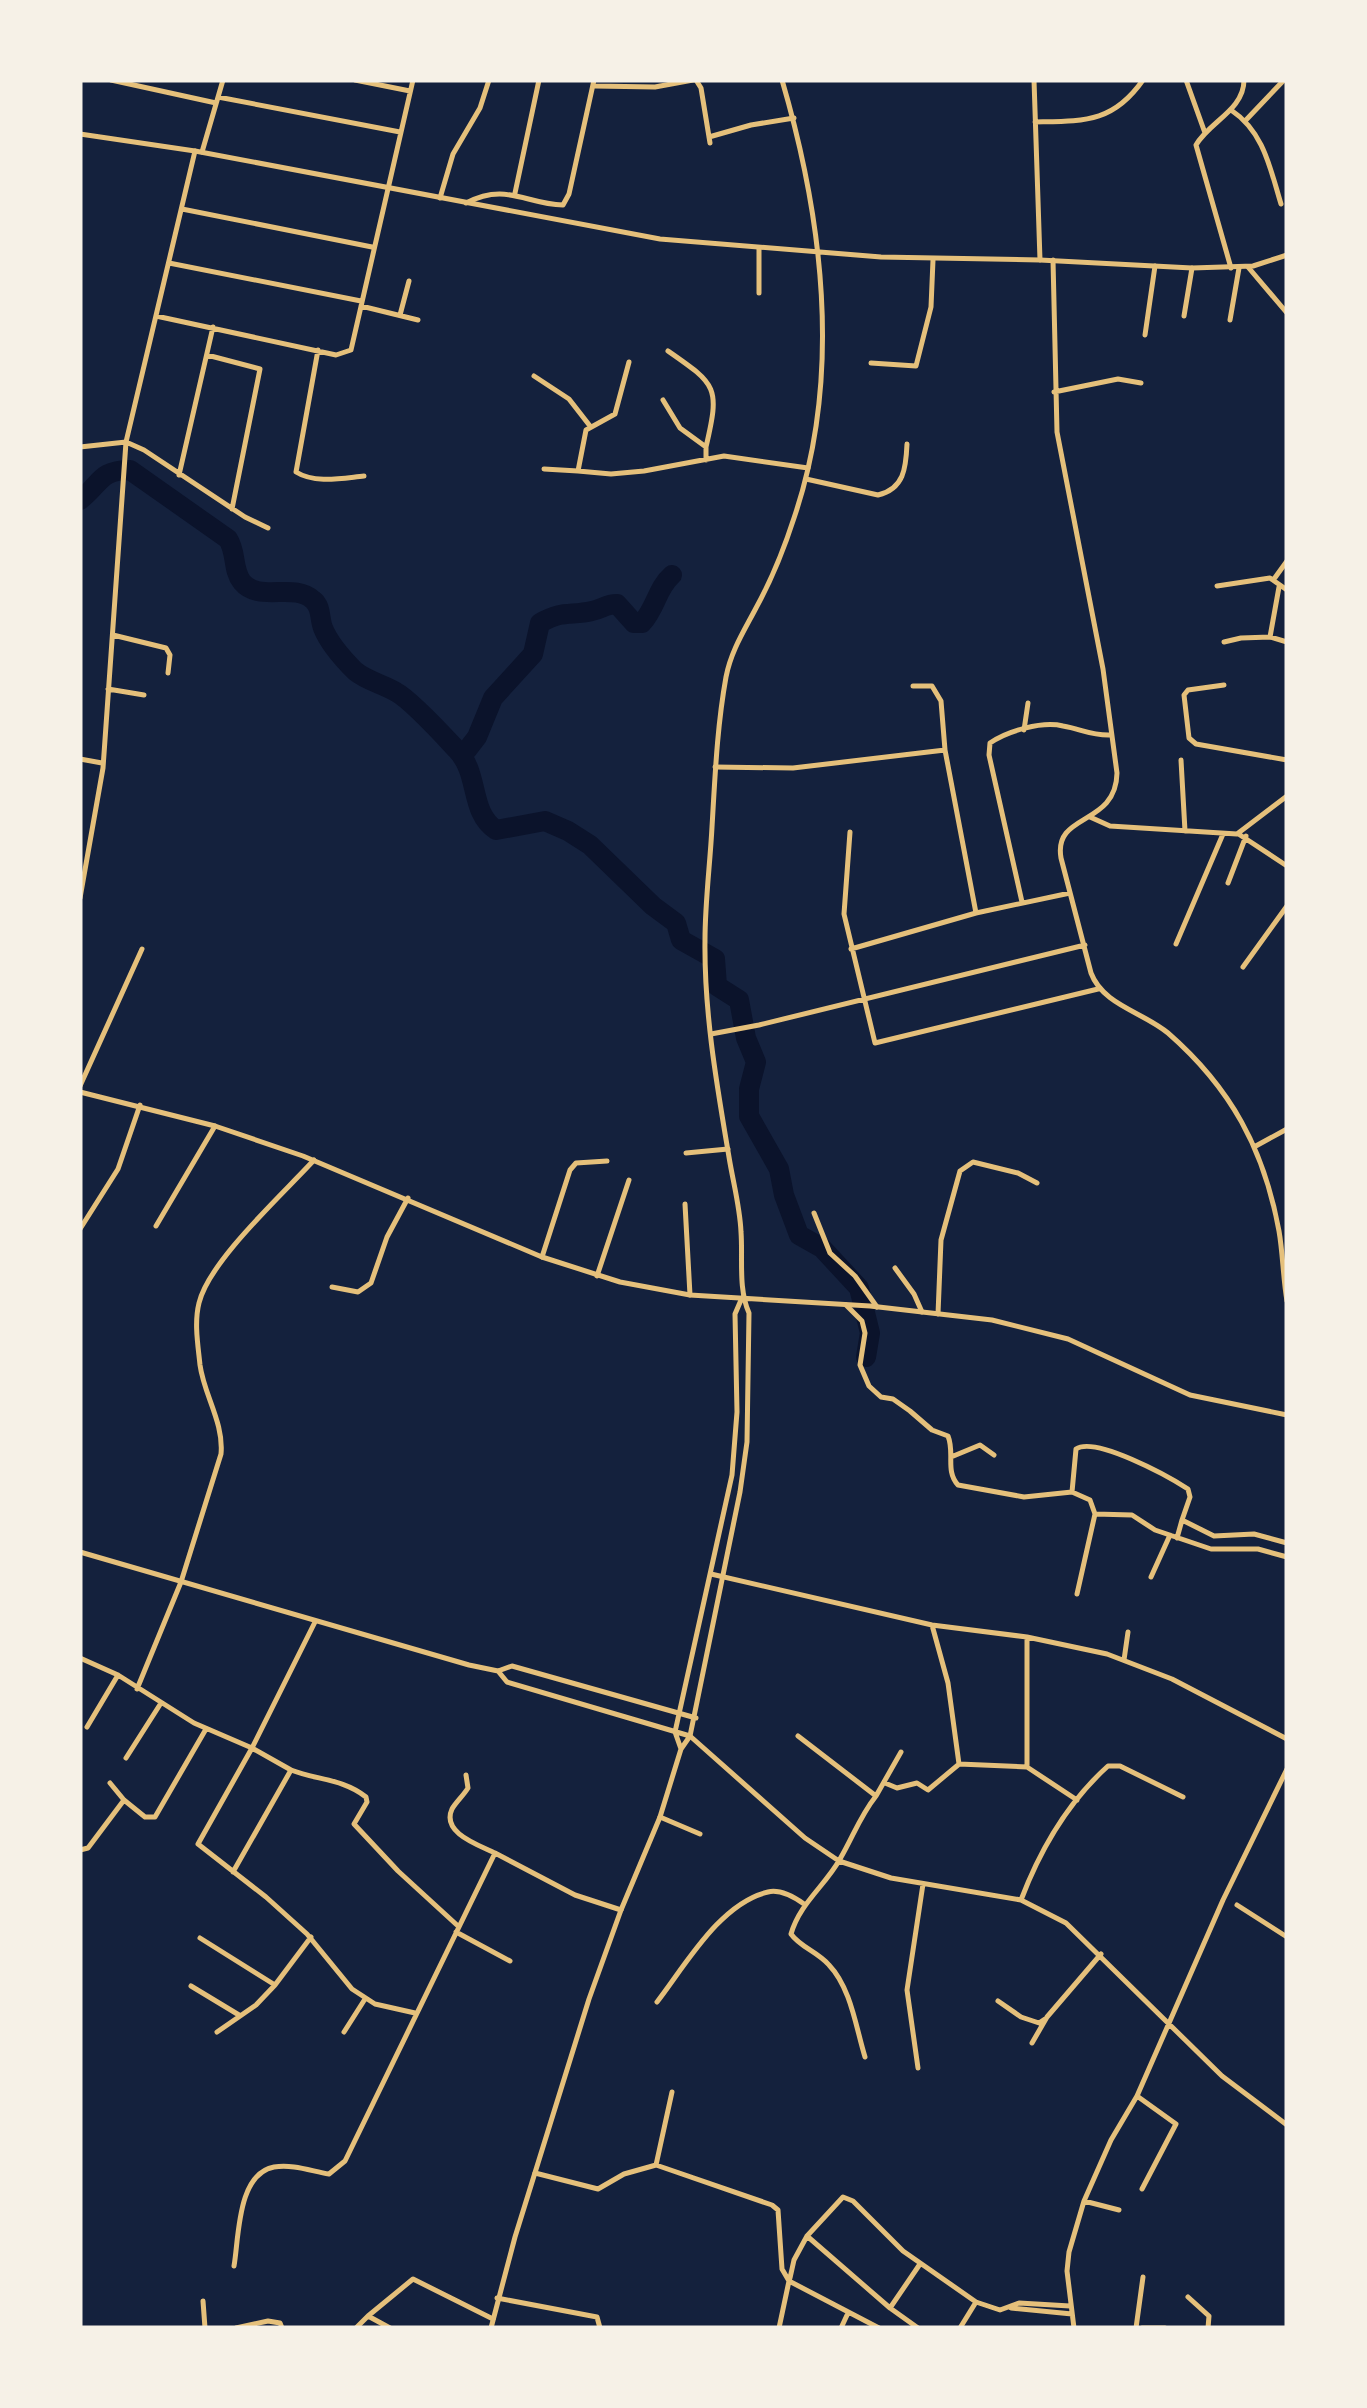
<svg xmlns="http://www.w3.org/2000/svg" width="1367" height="2408" viewBox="0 0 1367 2408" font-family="'PT Sans Narrow',sans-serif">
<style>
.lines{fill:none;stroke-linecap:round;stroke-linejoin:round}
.river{stroke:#0b132b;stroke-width:20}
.minor{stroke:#e5c07b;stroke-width:5}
.tertiary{stroke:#e5c07b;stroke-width:5}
</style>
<rect width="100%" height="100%" fill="#14213d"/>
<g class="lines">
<path class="river" d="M80 500C101 484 99 470 130 470L228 539C237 553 232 569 242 582 259 603 294 582 313 600 322 607 319 618 323 628 329 643 344 660 355 671 367 681 383 684 396 692 411 700 444 736 457 750 480 774 469 812 496 830L545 821 568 831 590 845 653 906 676 923 681 940 715 959 717 986 739 1000 746 1038 756 1062 749 1089V1116L779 1169 784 1195 799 1235 822 1248 859 1288 870 1333 866 1357
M460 753 467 750 477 737 493 698 533 654 540 623C562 610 571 616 592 611 602 609 606 604 617 604L634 623H642C656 608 657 588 672 575"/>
<path class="minor" d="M111 80 216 103
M355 80 410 91
M696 80 701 88 710 143
M1034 80 1040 260
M1186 80 1205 133
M595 86 655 87 693 80
M218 97 400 132
M1231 110C1264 132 1270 168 1281 204
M1246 120 1284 80
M1035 122C1084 121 1113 123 1143 80
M709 137 751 125 794 118
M202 152 223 80
M515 193 539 80
M440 198 453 154 480 108 489 80
M466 203C506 182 525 204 563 205L569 194 594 80
M182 209 372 247
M1053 260 1057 432 1103 669 1117 773C1116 827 1053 812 1061 858L1091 973C1103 1005 1143 1012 1168 1033 1231 1088 1264 1149 1279 1231 1283 1254 1283 1278 1287 1301
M169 263 361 301
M1248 267 1287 313
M1231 268 1196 145C1209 122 1244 110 1244 80
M759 293V248
M361 306 418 320
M400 315 409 281
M156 316 336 355 351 350 413 80
M1184 316 1192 268
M1230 320 1239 268
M1145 335 1155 266
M318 350 296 472C315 484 343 478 364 476
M668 351C717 385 720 387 706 447
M207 355 260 369 232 509
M629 362 615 414 586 430 578 471 611 474 644 471 724 456 808 468
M871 363 916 366 931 307 933 260
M534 376 569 399 590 426
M1054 392 1118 379 1141 383
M663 400 680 428 706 447V460
M80 447 126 442 144 450 245 517 268 528
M544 469 578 471
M179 475 213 327
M806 479 878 495C904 489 906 468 907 444
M1274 579 1287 561
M1217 586 1270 578 1287 590
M1279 587 1270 637 1287 642
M113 635 166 648 170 655 168 673
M1224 642 1241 638 1270 637
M1224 685 1188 690 1184 695 1189 738 1196 744 1287 760
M108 689 144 695
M1024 730 1028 703
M80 759 102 763
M1181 760 1185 831
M715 767 793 768 945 750
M1090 817 1110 826 1237 834 1287 796
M850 832 844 914 875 1043 1098 989
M1240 835 1287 866
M1228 883 1246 836
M80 898 103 768 126 442 195 151
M1022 902 989 755 990 743C1007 731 1042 721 1063 726 1081 729 1092 736 1111 735
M976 913 1070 893
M1176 944 1223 834
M851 949 976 913 945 750 941 701 932 686H913
M1243 967 1287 906
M711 1034 759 1025 1085 945
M80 1086 142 949
M1254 1147 1287 1129
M686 1153 728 1149
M685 1204 690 1295
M814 1213 830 1253 855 1276 877 1307
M156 1226 215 1126
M80 1229 118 1169 140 1105
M542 1257 570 1170 576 1163 607 1161
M895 1268 914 1294 922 1312
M597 1276 629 1180
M332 1287 358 1292 371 1283 387 1237 408 1198
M846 1305 862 1321 865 1333 860 1365 869 1386 881 1397 893 1399 910 1411 932 1430 948 1436C955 1453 945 1471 958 1485L1024 1497 1072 1492 1090 1500 1095 1514 1132 1515 1155 1530 1211 1549H1258L1287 1557
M938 1314 941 1240 960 1171 973 1162 1018 1173 1037 1183
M951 1457 980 1445 994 1455
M1072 1492 1076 1449C1095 1436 1168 1476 1188 1489L1190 1497 1182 1520 1214 1536 1254 1534 1287 1543
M1177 1538 1182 1520
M711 1574 932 1625 1027 1637 1107 1654 1172 1679 1287 1739
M1151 1577 1170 1535
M1077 1594 1095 1514
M932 1625 948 1683 959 1764 1027 1767 1077 1800
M1027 1637V1767
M80 1658 118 1675
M1124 1660 1128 1632
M137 1689 181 1582 221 1454C224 1423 204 1395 200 1365 198 1345 194 1323 199 1303 209 1261 283 1194 314 1160
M87 1727 118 1675 194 1723 252 1748 315 1622
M690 1736 805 1838 839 1861 891 1878 1021 1900 1066 1923 1222 2076 1287 2125
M798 1736 876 1796C860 1816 853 1837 840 1859 825 1886 800 1903 791 1934 800 1947 818 1952 829 1965 851 1988 856 2028 865 2057
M126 1758 161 1703
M291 1770 252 1748 198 1844 266 1897 307 1934 352 1989 375 2004 415 2013
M466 1775 468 1788C463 1796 456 1802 452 1809 441 1833 479 1845 495 1853
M110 1783 124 1800 145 1817H155L206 1729
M885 1783 897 1788 917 1783 928 1790 958 1765
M876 1796 901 1752
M660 1817 700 1834
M80 1850 88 1848 124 1800
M233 1872 291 1770C317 1780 344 1779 366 1797L367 1802 354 1824 398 1871 458 1926
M1021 1900C1040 1850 1068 1802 1108 1766H1120L1183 1797
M1237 1905 1287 1937
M456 1932 510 1961
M200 1938 275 1985 311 1937
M191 1986 239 2015
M998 2001 1021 2017 1039 2023 1045 2019
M657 2002C685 1966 720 1903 768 1892 780 1889 794 1897 804 1904
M217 2032 256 2005 275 1985
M344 2032 365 1999
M1032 2043 1047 2017 1101 1954
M918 2068 907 1990 923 1884
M1137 2096 1176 2124 1142 2189
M656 2165 672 2092
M535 2173 598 2189 624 2174 656 2165 772 2205 778 2210 782 2269 789 2281
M1084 2201 1119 2210
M234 2266C239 2238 237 2174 274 2167 293 2164 311 2171 329 2174L345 2161 495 1853 575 1895 621 1910
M790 2278 794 2260 807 2236
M1188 2297 1209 2316 1208 2328
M497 2298 597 2317 600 2328
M203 2301 205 2328
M890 2308 807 2236 843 2197 853 2201 903 2251 976 2302
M1011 2308 1072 2314
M368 2316 413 2279 493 2319
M236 2328 268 2321 280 2323 282 2328
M356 2328 368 2316 390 2328
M779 2328 789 2281 879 2328
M841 2328 848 2313
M918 2328 890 2308 920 2264
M960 2328 976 2302 1000 2310 1019 2303 1070 2306
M1074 2328 1067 2271 1069 2252 1084 2201 1111 2140 1137 2096 1223 1900 1287 1769
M1136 2328 1143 2277
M1142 2328H1165"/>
<path class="tertiary" d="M80 134 195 151 660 239 881 257 1040 260 1192 268 1253 266 1287 255
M80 1092 215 1126 303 1156 542 1257 620 1282 690 1295 870 1306 992 1320 1068 1339 1190 1395 1287 1415
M80 1552 469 1665 498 1671 512 1666 696 1718
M498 1671 507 1682 690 1736
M681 1749 675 1732 732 1475 737 1412 735 1314 741 1300
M491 2328 515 2237 589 1999 621 1910 660 1817 681 1749 690 1736 740 1492 747 1442 749 1313C738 1288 743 1259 741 1232 740 1207 733 1182 729 1157 717 1086 704 1013 705 940 705 902 710 865 712 827 715 777 717 727 726 677 731 651 744 631 756 608 772 579 784 549 794 518 842 377 823 220 782 80"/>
</g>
<rect width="1367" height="2408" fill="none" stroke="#f6f1e7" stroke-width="165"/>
</svg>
